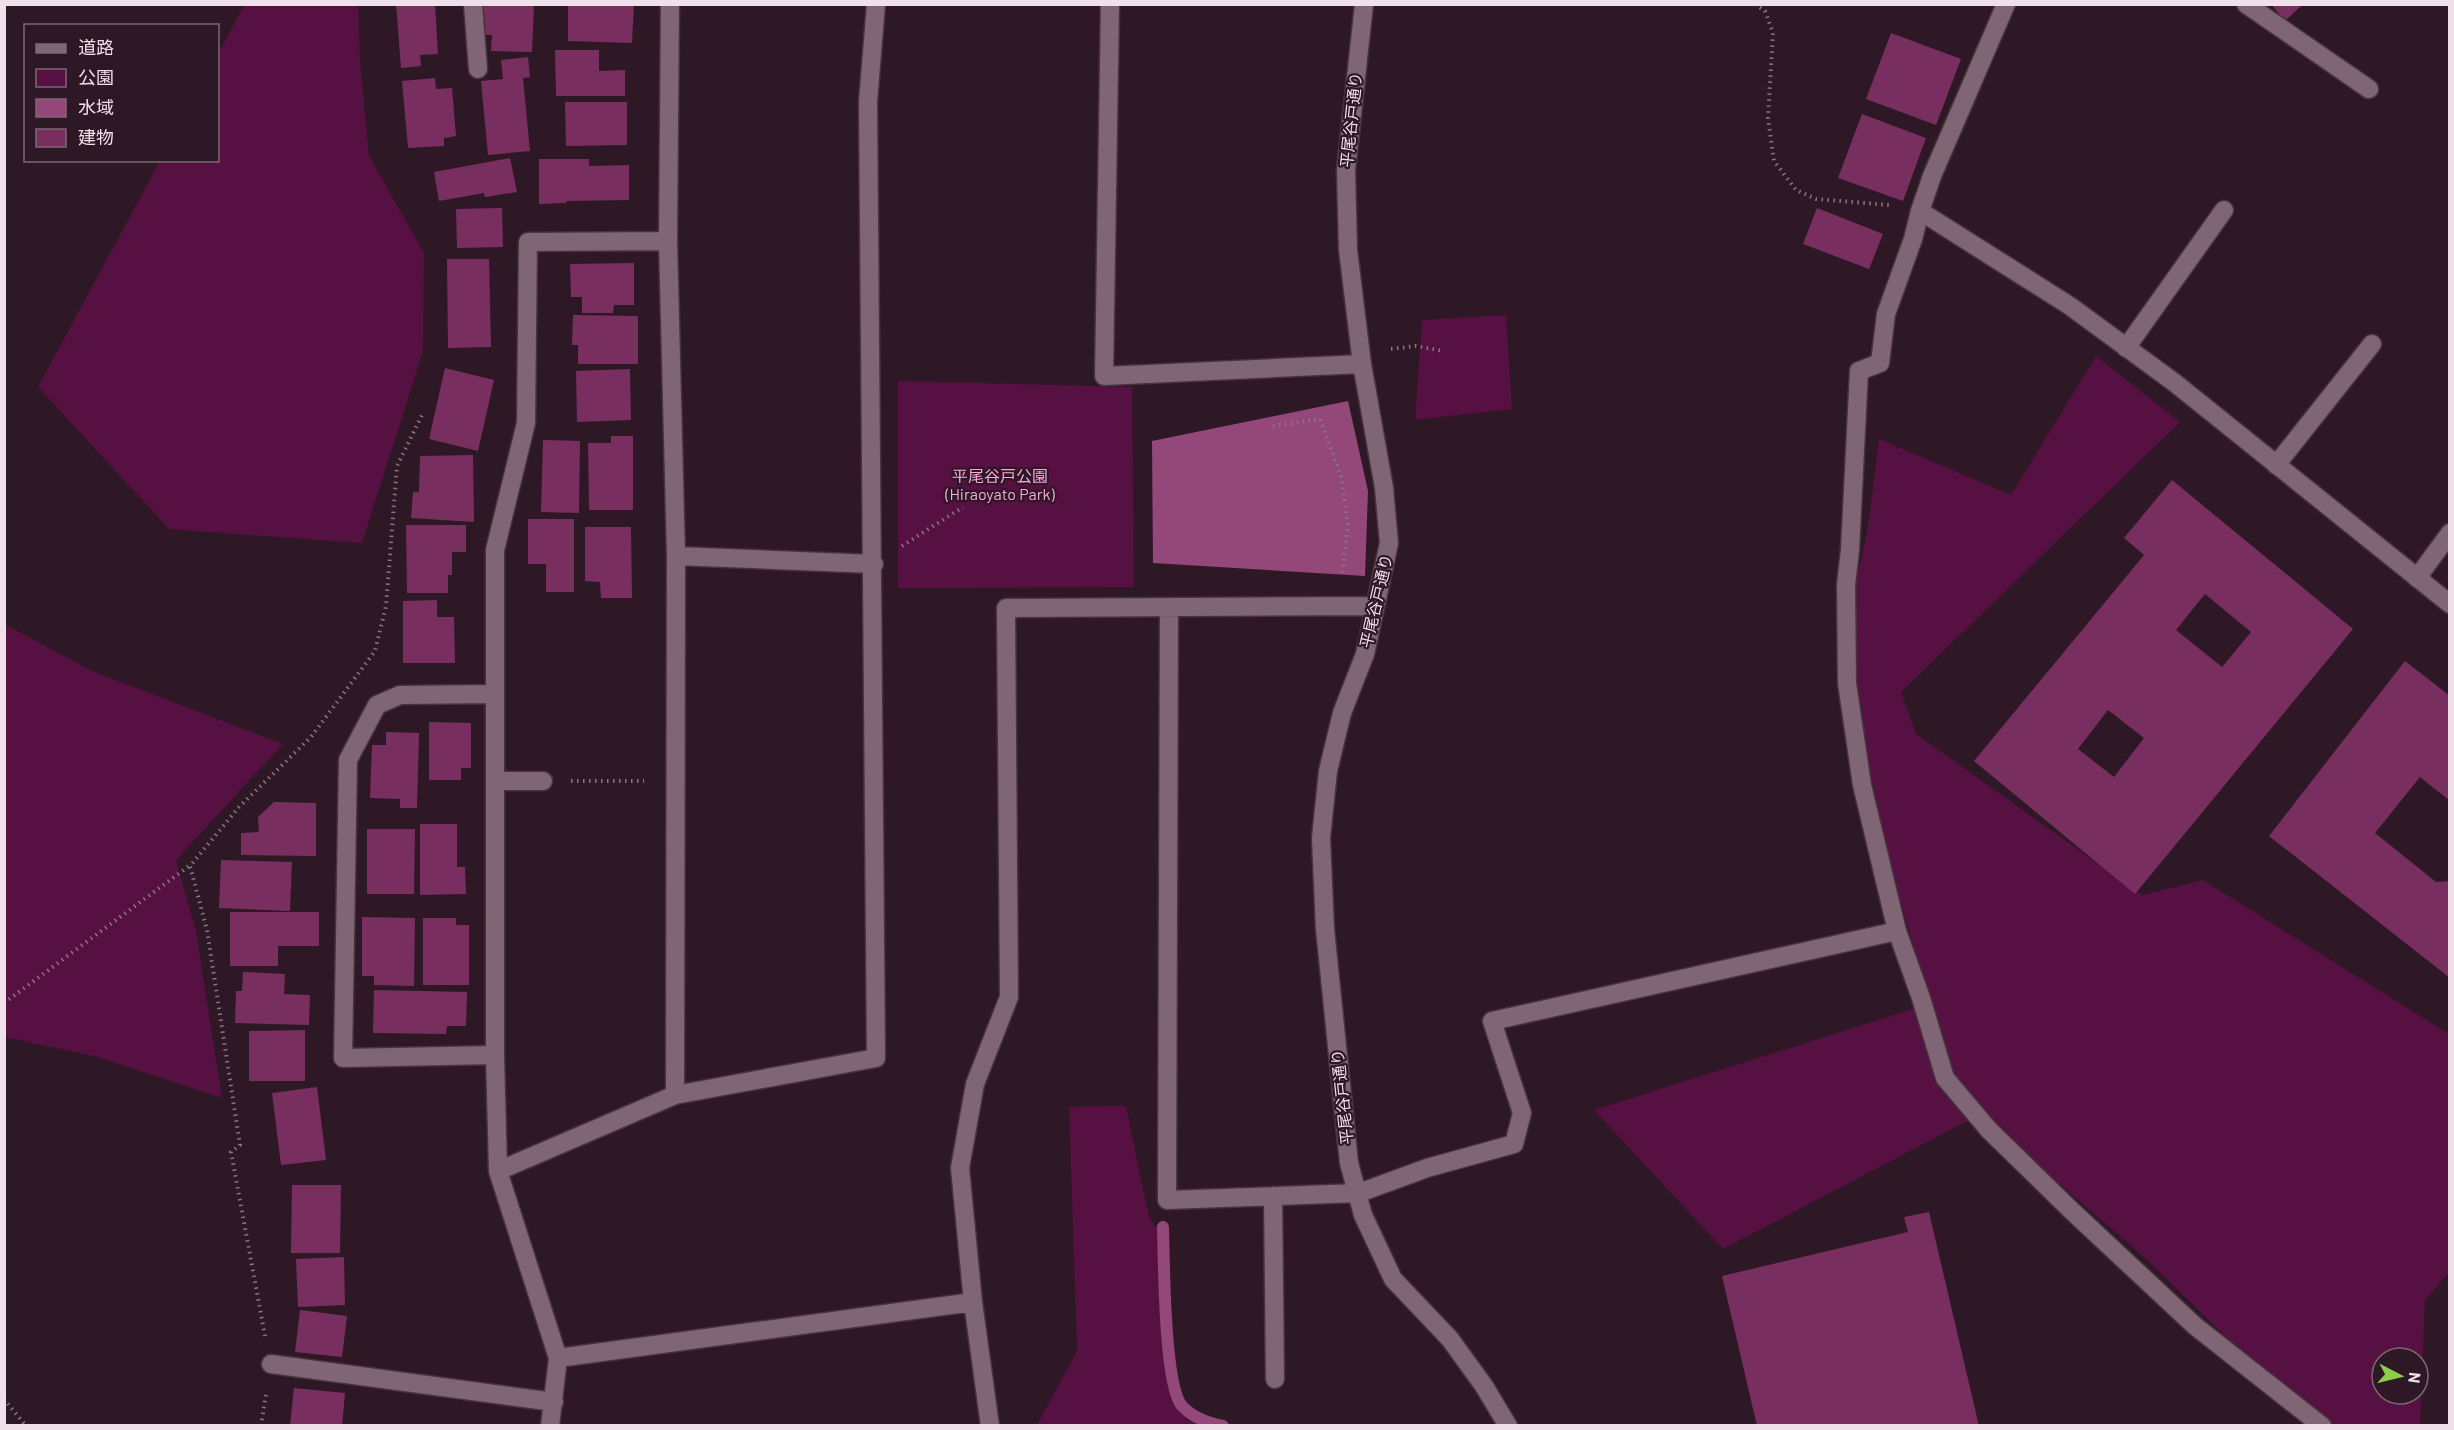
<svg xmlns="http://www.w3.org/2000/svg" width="2454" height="1430" viewBox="0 0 2454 1430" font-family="Barlow,'Noto Sans JP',sans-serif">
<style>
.green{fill:#571042;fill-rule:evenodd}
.water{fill:#934879}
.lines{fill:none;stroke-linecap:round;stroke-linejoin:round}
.stream{stroke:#934879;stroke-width:12}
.building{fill:#782f5f;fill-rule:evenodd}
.lane-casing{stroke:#45343f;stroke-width:21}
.street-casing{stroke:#45343f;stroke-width:21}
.path{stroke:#897682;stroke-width:4;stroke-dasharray:1.5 4.5;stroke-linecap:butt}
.lane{stroke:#806575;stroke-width:18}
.street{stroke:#806575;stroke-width:18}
.labels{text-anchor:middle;stroke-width:4.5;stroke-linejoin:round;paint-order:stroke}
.street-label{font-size:16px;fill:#f0e0e9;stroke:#2e1826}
.park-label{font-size:16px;fill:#fba6da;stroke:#2e1826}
</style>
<rect width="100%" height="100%" fill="#2e1826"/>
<path class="green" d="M244 5H358L360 61 369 156 424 253 423 351 362 543 169 529 38 387 160 161 218 160V54Z
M1506 315 1512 409 1415 420 1422 320Z
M2096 356 2180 422 1901 692 1916 734 2142 895 2203 880 2449 1034V1272L2425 1301 2420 1425H2332L2316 1415 2225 1336 2144 1257 2001 1133 1984 1112 1723 1249 1594 1110 1916 1008 1929 998C1889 864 1848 729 1855 587 1856 575 1861 564 1863 552 1871 515 1874 476 1879 439L2011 495ZM2382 1358H2418V1394H2382Z
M898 381 1132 387 1134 587 898 588Z
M4 624 92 671 283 744 176 860 196 931 222 1098 98 1057 5 1037Z
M1126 1106 1149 1218 1158 1229C1160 1265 1158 1382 1177 1407 1183 1416 1194 1422 1204 1425H1037L1077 1351 1069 1107Z"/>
<path class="water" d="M1348 401 1368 491 1365 576 1153 563 1152 441Z"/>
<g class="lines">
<path class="stream" d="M1163 1227C1164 1260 1164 1385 1182 1406 1193 1418 1208 1423 1223 1426"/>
</g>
<path class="building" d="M396 4H435L438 54 420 55 421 66 401 68Z
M480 4H534L532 52 491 51 492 35H479Z
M568 4H634L632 43 568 41Z
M2271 4H2303L2285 21Z
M1891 33 1961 59 1936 125 1866 99Z
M555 50H599V71L625 70V96H556Z
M528 57 530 77 523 78 530 151 488 155 481 81 503 79 501 60Z
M435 78 436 89 452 88 456 136 444 138V146L408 148 402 81Z
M565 102H627V145L566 146Z
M1862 114 1926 138 1903 201 1838 178Z
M510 158 517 192 485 197 484 193 439 201 434 172Z
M539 159H589V166L629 165V200L567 201 566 203 539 204Z
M502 208 503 247 457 248 456 209Z
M1817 208 1883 234 1869 269 1803 244Z
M447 259H489L491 347 448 348Z
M634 263V305H614L613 313H582V297H571L570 264Z
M573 315 638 316V364H578V345H572Z
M445 368 494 380 478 451 429 439Z
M630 369 631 420 577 422 576 371Z
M611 436H633V510H589L588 443H611Z
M543 440 580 441 579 513 541 512Z
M473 455 474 522 411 518 413 492H419L420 456Z
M2172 480 2353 629 2135 894 1974 761 2144 555 2124 538ZM2205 594 2251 632 2222 667 2176 630ZM2108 710 2144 738 2114 777 2078 749Z
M528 519H574V592H546V564H528Z
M406 525H466V552H452V575H448V593H407Z
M585 527H631L632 598H601L600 582 585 581Z
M437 600V617H454L455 663H403V601Z
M2405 661 2450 696V801L2420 777 2375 833 2436 882 2450 881V978L2269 836Z
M429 722 471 723V768H461V780H429Z
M386 732 419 733 417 808H400V799L370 798 372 745H386Z
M274 802 316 803V856L241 855V833L259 832 258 817Z
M420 824H457V867H465L466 894 420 895Z
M367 829H415L414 894H367Z
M221 860 292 862 290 911 219 908Z
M230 912H319V946H278V966H230Z
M362 917 415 918 414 986 374 985V976H362Z
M423 918H456V925H469V985H423Z
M243 972 285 974 284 994 310 995 309 1025 235 1023 236 991H242Z
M374 990 467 992 466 1026H447L446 1034 373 1033Z
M305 1030V1081H249V1031Z
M317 1087 326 1160 281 1165 272 1093Z
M292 1185H341L340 1253H291Z
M1929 1212 1979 1426H1757L1722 1276 1908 1232 1904 1217Z
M344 1257 345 1305 298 1307 296 1259Z
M300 1310 347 1316 342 1357 295 1352Z
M294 1388 345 1393 342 1426H290Z"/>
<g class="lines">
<defs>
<path id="lane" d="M1920 211 1913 239 1886 314 1880 363 1859 371 1850 550 1846 585 1847 683 1862 785 1897 931 1921 998 1945 1078 1989 1130 2073 1212 2195 1326 2322 1426
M2126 348 2224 210
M2276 465 2372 344
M2417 578 2450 533"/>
<path id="street" d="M473 4 478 69
M670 4 668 241 676 556 675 1095
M1110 4 1104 376 1362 364
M1364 4 1346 170 1348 250 1362 364 1384 488 1389 543 1365 654 1342 713 1328 771 1321 838 1325 929 1349 1163 1363 1215 1393 1279 1450 1339 1484 1386 1508 1426
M2006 4 1932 176 1920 211 2070 306 2175 383 2450 604
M2246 4 2369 89
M676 556 874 564
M1169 607 1167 1200 1359 1193 1427 1168 1514 1144 1522 1113 1492 1021 1897 931
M495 781H543
M495 1055 343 1058 348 760 377 705 400 695 495 694
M498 1171 675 1095 876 1058 868 102 876 4
M1273 1196 1275 1379
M558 1358 973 1302
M271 1364 554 1402
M550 1426 558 1358 498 1171 495 1055V550L526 423 528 242 668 241
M990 1426 973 1302 960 1168 975 1084 1009 997 1006 608 1375 606"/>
</defs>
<use href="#lane" class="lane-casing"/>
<use href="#street" class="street-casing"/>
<path class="path" d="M1755 4 1765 11 1773 33 1768 118 1774 161 1796 190 1816 199 1890 205
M1391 349 1416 346 1443 351
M1273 426 1320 419 1341 476 1348 525 1342 576
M902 546 963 507
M571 781H644
M4 1003 189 866
M265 1336 231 1152 240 1145 207 930 190 866 239 807 311 737 375 651 386 606 397 466 423 413
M4 1399 26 1426
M261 1426 266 1394"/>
<use href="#lane" class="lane"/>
<use href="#street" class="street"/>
</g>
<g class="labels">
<g class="street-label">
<text transform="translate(1351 120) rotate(-84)" y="6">平尾谷戸通り</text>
<text transform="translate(1376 601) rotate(-77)" y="6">平尾谷戸通り</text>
<text transform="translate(1342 1097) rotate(-96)" y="6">平尾谷戸通り</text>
</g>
<g class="park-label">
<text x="1000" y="482">平尾谷戸公園<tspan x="1000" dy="18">(Hiraoyato Park)</tspan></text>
</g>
</g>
<rect width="2454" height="1430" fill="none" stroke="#f0e0e9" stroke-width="12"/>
<rect x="24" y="24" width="195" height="138" fill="#2e1826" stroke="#7c6874" stroke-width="1.5"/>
<rect x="36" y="44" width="30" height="9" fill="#806575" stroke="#7c6874" stroke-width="1.5"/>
<text x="78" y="54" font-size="18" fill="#f0e0e9">道路</text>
<rect x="36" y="69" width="30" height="18" fill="#571042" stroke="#7c6874" stroke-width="1.5"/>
<text x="78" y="84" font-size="18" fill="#f0e0e9">公園</text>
<rect x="36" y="99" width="30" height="18" fill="#934879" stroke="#7c6874" stroke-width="1.5"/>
<text x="78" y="114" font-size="18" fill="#f0e0e9">水域</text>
<rect x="36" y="129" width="30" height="18" fill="#782f5f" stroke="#7c6874" stroke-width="1.5"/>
<text x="78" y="144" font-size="18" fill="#f0e0e9">建物</text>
<g transform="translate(2400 1376) rotate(97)"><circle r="28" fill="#2e1826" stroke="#7c6874" stroke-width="1.5"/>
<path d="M0-4.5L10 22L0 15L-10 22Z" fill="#89cf48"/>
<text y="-9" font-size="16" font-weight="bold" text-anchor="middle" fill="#f0e0e9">N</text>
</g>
</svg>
